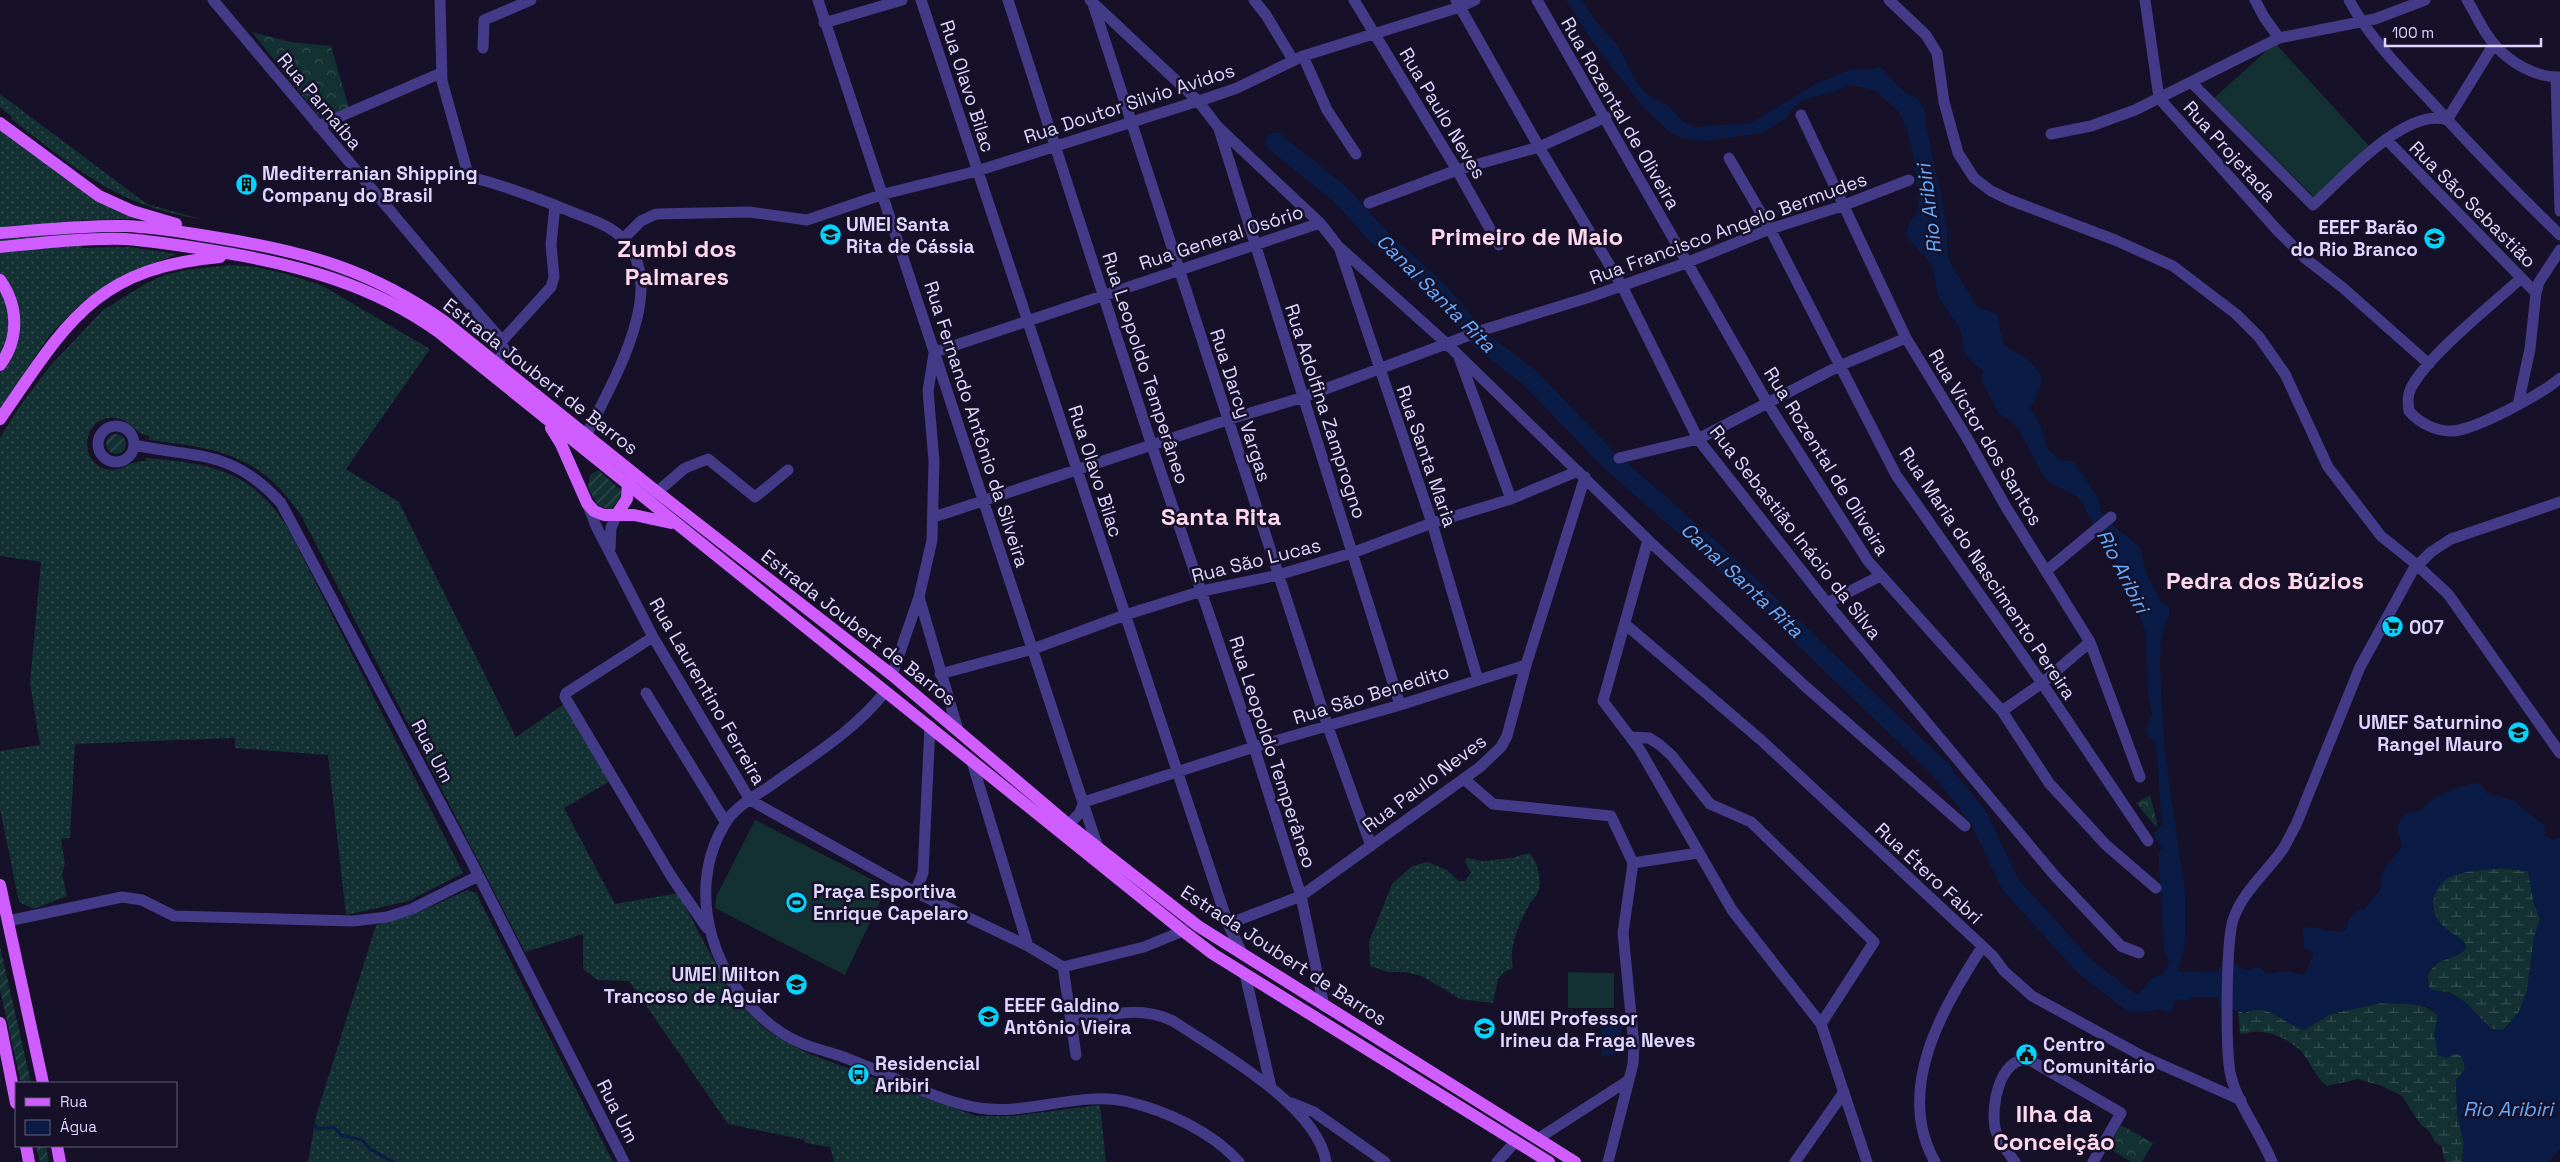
<svg xmlns="http://www.w3.org/2000/svg" width="2560" height="1162" viewBox="0 0 2560 1162" font-family="'Space Grotesk',sans-serif">
<style>
.grass{fill:url(#grass-dots)}
.forest{fill:url(#forest-crowns)}
.wetland{fill:url(#wetland-marsh)}
.garden{fill:url(#garden-furrows)}
.pitch{fill:#133032}
.water{fill:#0a1c46;fill-rule:evenodd}
.lines{fill:none;stroke-linecap:round;stroke-linejoin:round}
.stream{stroke:#0a1c46;stroke-width:3}
.river{stroke:#0a1c46;stroke-width:19}
.minor{stroke:#433b87;stroke-width:11}
.major{stroke:#cf5dff;stroke-width:12}
.labels{text-anchor:middle;stroke-width:5;stroke-linejoin:round;paint-order:stroke}
.street-label{font-size:19px;fill:#ded6ff;stroke:#161028}
.poi-label{font-size:19px;font-weight:bold;fill:#ded6ff;stroke:#161028;text-anchor:start}
.water-label{font-size:20px;font-style:italic;fill:#64acff;stroke:#161028}
.district-label{font-size:24px;font-weight:bold;fill:#ffd8ee;stroke:#161028}
</style>
<defs>
<pattern id="grass-dots" width="8" height="8" patternUnits="userSpaceOnUse" patternTransform="scale(1.25)"><rect width="8" height="8" fill="#133032"/><path d="M2 2h.1M6 6h.1" fill="none" stroke="#354d51" stroke-width="1.8" stroke-linecap="round"/></pattern>
<pattern id="forest-crowns" width="20" height="18" patternUnits="userSpaceOnUse" patternTransform="scale(1.25)"><rect width="20" height="18" fill="#133032"/><path d="M2 6a3 3 0 1 1 6 0M12 15a3 3 0 1 1 6 0" fill="none" stroke="#354d51"/></pattern>
<pattern id="wetland-marsh" width="20" height="14" patternUnits="userSpaceOnUse" patternTransform="scale(1.25)"><rect width="20" height="14" fill="#133032"/><path d="M1 5h8M5 5V1M11 12h8M15 12V8" fill="none" stroke="#354d51"/></pattern>
<pattern id="garden-furrows" width="10" height="10" patternUnits="userSpaceOnUse" patternTransform="scale(1.25)"><rect width="10" height="10" fill="#133032"/><path d="M-1 1l2-2M0 10L10 0M9 11l2-2" fill="none" stroke="#354d51"/></pattern>
</defs>
<rect width="100%" height="100%" fill="#161028"/>
<path class="grass" d="M0 94 147 204 201 219C116 206 76 168 11 119L12 117 0 107Z
M0 129 98 202 137 219 81 220 82 248 129 247 177 254 119 277 81 303 49 336 0 409V373L7 364 0 356Z
M232 265 255 267 283 273 321 285 430 349 346 469 399 502 516 737 564 704 612 780 564 808 615 904 678 893C702 937 723 985 758 1022 771 1035 790 1044 807 1053L976 1116H1013L1100 1105 1106 1162H834L830 1147 805 1143V1140L728 1124 629 981 597 980 583 969V934L525 952 303 519C263 455 218 448 149 440V436C134 434 129 417 112 418 83 418 78 461 105 469 121 474 131 459 146 461V458C211 463 255 471 290 532L463 873 409 901 346 915 328 755 235 748V738L75 744 70 838 61 839 65 863 62 874 67 896 34 909 19 902 0 809V751L40 745 30 683 41 562 0 556V438L20 406 50 366 103 310 145 284 164 275 186 270Z
M1529 853C1538 861 1542 880 1538 892 1537 896 1533 899 1531 902 1520 921 1508 946 1513 968L1503 973 1498 979 1493 1003 1460 999 1422 976 1405 972H1388L1370 966 1369 942 1392 884 1412 866 1428 862 1447 870 1459 881H1465L1471 873 1465 861 1467 858 1482 861 1511 858Z
M467 890 476 893 613 1162H308L316 1116 376 925 417 913Z"/>
<path class="forest" d="M252 32 291 42 331 46 349 108 320 118Z
M2150 795 2157 822 2156 827 2136 803Z
M2121 1125 2153 1143 2142 1162H2132L2108 1148Z"/>
<path class="wetland" d="M2501 868 2528 871 2534 903 2540 919 2534 938 2527 991 2519 1012 2503 1030 2492 1029C2477 1017 2469 1001 2450 993 2442 990 2437 993 2429 988 2423 964 2444 960 2462 953L2455 935C2430 925 2423 890 2450 877 2465 870 2485 870 2501 868Z
M2380 1003C2401 1003 2421 1000 2438 1015L2435 1031 2452 1054H2459L2463 1058 2465 1070 2456 1080 2457 1113 2464 1144 2462 1162H2445L2441 1146 2435 1142 2429 1131 2421 1125 2402 1096 2382 1086 2358 1079 2327 1086C2314 1075 2310 1061 2301 1051 2286 1037 2264 1027 2244 1034L2240 1033 2238 1011 2245 1013C2267 1001 2284 1024 2304 1030L2330 1014Z"/>
<path class="garden" d="M106 444a10 10 0 1 1 20 0a10 10 0 1 1-20 0Z
M598 470 622 491 621 498 611 509 598 506 588 488 590 475Z
M0 946 31 1083H21L0 990Z
M36 1146H46L49 1162H40Z"/>
<path class="pitch" d="M2275 43 2370 147 2315 198 2214 98Z
M755 820 887 887 845 975 715 908 716 897Z
M1568 972 1614 973V1008H1568Z"/>
<path class="water" d="M1566 0H1581C1591 17 1605 30 1617 45 1628 60 1632 81 1647 94 1653 99 1661 101 1667 105 1680 115 1678 123 1697 127L1751 123 1817 83 1849 70 1867 69 1878 72 1889 84 1901 93 1917 97 1925 111 1926 131 1940 188 1947 231V251L1949 260 1975 304 1981 309 1997 314 2003 344C2016 354 2045 365 2041 385 2039 394 2033 401 2030 409L2040 425 2048 450 2061 461H2073L2097 496 2102 513 2108 521 2135 543 2141 551 2146 573 2160 600 2169 608V616L2165 623 2161 641 2160 667 2164 746 2185 891V940L2178 971 2219 972V967L2237 965 2244 970 2260 967 2267 974 2283 971 2304 975 2314 953 2304 948 2303 929C2310 923 2331 935 2346 930L2348 920 2358 910H2364L2380 890 2382 875 2387 865 2402 847 2397 826 2405 813C2431 811 2420 806 2435 798 2448 791 2464 784 2479 783L2487 793 2514 801 2545 826V836L2554 840 2560 838V1148L2549 1162H2462L2464 1144 2457 1113 2456 1080 2465 1070C2464 1062 2464 1056 2456 1053L2446 1058 2438 1055 2434 1035 2438 1015 2431 1008 2421 1005 2380 1003 2330 1014 2304 1030C2284 1024 2267 1001 2245 1013L2218 1006V997H2191V1001L2176 999 2171 1012 2130 1004 2152 978 2163 974 2168 966 2175 904 2166 898 2170 885 2165 852 2153 834 2163 824C2158 797 2160 769 2155 742L2149 736 2146 730 2152 715 2148 692 2146 634 2137 607 2108 547 2098 529 2089 518 2083 503 2078 497 2049 482 2043 475 2018 429 2009 419 1999 414 1981 380 1983 371 1970 360 1963 350C1967 328 1946 314 1938 294 1935 286 1935 271 1931 264 1924 254 1913 246 1906 235 1906 224 1919 209 1929 206L1932 198 1923 159V143L1913 110 1909 104 1871 89 1847 85 1834 92 1803 100 1791 110 1785 119 1762 133 1705 141 1681 138 1668 131 1644 108 1592 41ZM2501 868 2528 871 2534 903 2540 919 2534 938 2527 991 2519 1012 2504 1030 2492 1029C2479 1019 2472 1006 2457 997 2448 991 2438 994 2429 988 2421 956 2451 964 2466 949L2465 942C2448 930 2425 919 2435 895 2437 888 2443 880 2450 877 2464 870 2485 870 2501 868Z
M1620 1016 1623 1054 1602 1056 1600 1018Z"/>
<g class="lines">
<path class="stream" d="M315 1125 318 1129 334 1127 341 1135 362 1140 370 1149 393 1162"/>
<path class="river" d="M1878 77C1886 92 1904 100 1909 111 1928 149 1926 192 1929 232
M1275 142 1340 194 1379 237 1439 292 1480 340 1528 376 1609 460 1711 549 1940 769 1978 816 2010 884 2085 967 2132 1003 2155 1001
M2168 856 2174 951"/>
<path class="minor" d="M213 0 446 277 499 337 504 349 498 364
M440 0 442 81 468 174 474 178C506 186 537 198 567 210 585 218 607 223 621 237 673 285 610 385 587 434
M818 0 1098 848
M921 0 1228 924 1241 951
M1008 0 1152 446 1254 747 1301 896 1324 1006
M1090 0 1198 101 1218 127 1320 223 1338 246 1446 343 1648 540 1806 687 1965 826
M1254 0 1266 15 1293 60
M1354 0 1457 170 1499 245
M1456 0 1539 147 1622 286 1698 439 1827 603 2055 876 2121 946 2139 953
M1537 0 1768 404 1868 561 2002 711 2049 783 2106 845 2156 888
M1889 0 1926 35 1937 53 1944 102 1958 153 1974 178 1991 191 2010 200 2115 240 2173 266 2236 314 2259 337 2285 374 2328 467 2381 536 2417 565 2448 594 2560 753
M2145 0 2159 98
M2255 0 2264 17 2279 38
M2349 0C2371 41 2404 72 2435 106 2475 151 2517 193 2560 235
M2467 0C2476 14 2483 32 2494 44 2509 62 2536 78 2560 77
M1093 4 1328 727 1371 846
M824 23 902 0
M483 48 484 20 531 0
M1303 56 1327 110 1356 154
M2556 77 2560 211
M2191 82 2313 205C2342 179 2406 106 2447 120L2494 44
M2159 98 2278 231 2306 259 2342 287 2429 364
M1801 115 1906 338 1967 438 2006 507 2090 642 2140 777
M318 126 441 73
M1219 129 1400 705
M2051 134 2091 126 2135 110 2279 38 2375 19 2425 0
M2386 139 2536 293
M1729 158 1770 229 1896 475 2042 683 2148 841
M1369 203 1457 170 1539 147 1606 117
M623 239 641 221 656 214 749 212 807 220 884 194 977 171 1211 97 1237 88 1303 56 1460 7 1475 0
M1339 247 1432 523 1478 680
M2520 279C2491 306 2428 355 2411 388 2407 396 2408 403 2409 411 2419 423 2437 432 2453 431 2477 429 2542 394 2560 378
M502 341 551 287 554 277 551 245 555 205
M935 352 1320 223
M1459 357 1511 499
M2518 405 2530 349 2536 293 2539 282 2560 250
M98 444a18 18 0 1 1 36 0a18 18 0 1 1-36 0Z
M134 445C198 458 233 450 281 503L468 855 624 1162
M1619 458 1698 439 1839 366 1906 338
M657 492 685 468 708 459 755 497 788 470
M587 503 596 526 653 637 750 800 915 892 1028 946 1063 967 1076 1055
M934 517 1227 420 1304 397 1483 330 1590 297 1686 263 1770 229 1842 206 1909 180
M1648 540 1603 701 1640 750 1732 910 1821 1024 1867 1162
M610 549 611 528 617 514
M2046 571 2111 517
M919 597 958 730
M1827 603 1880 576
M1625 624 1761 740 1993 956 2004 971 2032 996 2142 1056 2241 1100
M653 637 566 693 565 697 671 876 707 928
M940 674 1033 649 1125 615 1202 591 1278 575 1352 553 1432 523 1511 499 1578 471
M892 675 919 597 932 540 934 461 928 391 934 354
M885 692C855 730 812 756 773 784 757 795 736 806 726 822 681 893 716 990 782 1033 800 1045 819 1049 838 1055 852 1060 865 1066 878 1071 910 1085 944 1102 979 1108 1028 1116 1080 1090 1129 1102 1167 1111 1212 1132 1239 1162
M646 693 726 823
M2002 711 2042 683 2090 642
M1632 737 1649 738 1660 745 1672 756 1710 804 1751 822 1874 942 1821 1024
M972 762 1028 946
M1464 779 1493 804 1611 816 1633 863 1623 933 1634 1046 1633 1064 1608 1162
M1084 802 1254 747 1400 705 1526 665
M1063 830 1079 814 1084 802
M1633 863 1698 853
M915 892 923 873 930 726
M8 921 122 897 142 900 174 916 353 921 387 917 412 909 478 876
M1228 924 1301 896 1480 767 1501 747 1507 736 1526 665 1585 477
M1063 967 1144 947 1183 931
M1245 974 1271 1087
M1071 1021C1107 1015 1139 1005 1173 1021 1218 1051 1318 1106 1326 1162
M1292 1103 1314 1112 1385 1162
M1539 1138 1629 1080
M1497 1162 1516 1141
M1795 1162 1844 1092
M1935 1162C1894 1089 1943 1008 1982 947
M2015 1162C2008 1152 1998 1141 1995 1128 1991 1106 1999 1059 2028 1059L2121 1113 2093 1162
M2272 1162C2261 1134 2238 1105 2231 1076 2225 1054 2226 942 2233 920 2242 892 2267 872 2283 849 2288 841 2291 833 2296 825L2360 667 2413 570 2431 552 2451 539 2560 502"/>
<path class="major" d="M0 123 99 196 132 211 176 224
M0 233C41 230 84 225 125 226 157 227 188 233 219 238 307 252 371 270 445 322L657 492 892 675 1069 825 1198 926 1575 1162
M0 247C41 243 83 238 125 239 155 241 185 246 215 251 295 264 373 284 440 333L1183 931 1213 954 1549 1162
M0 280C19 307 19 339 0 365
M0 419C66 324 94 268 220 257
M551 428 561 444 587 503 594 511 604 515H634L671 523
M617 514 627 499 628 480
M0 885 43 1083
M0 1023 16 1103
M26 1146 29 1162
M57 1146 60 1162"/>
</g>
<defs>
<symbol id="building-disc" viewBox="-11 -11 22 22"><circle r="9.5" fill="#02d3ff" stroke="#161028"/><path d="M-4-6H4V6H1V3H-1V6H-4ZM-2.5-4.3h1.7v1.8h-1.7ZM.8-4.3h1.7v1.8H.8ZM-2.5-1h1.7V.8h-1.7ZM.8-1h1.7V.8H.8Z" fill="#111"/></symbol>
<symbol id="school-disc" viewBox="-11 -11 22 22"><circle r="9.5" fill="#02d3ff" stroke="#161028"/><path d="M0-5L7-2L0 1L-7-2ZM-4 1L0 2.5L4 1V4Q0 6-4 4Z" fill="#111"/></symbol>
<symbol id="supermarket-disc" viewBox="-11 -11 22 22"><circle r="9.5" fill="#02d3ff" stroke="#161028"/><path d="M-6-5.5h2.5l.6 2H6L4.5 2H-2.5L-4.4-4H-6ZM-1.5 3.2a1.3 1.3 0 1 0 .1 0ZM3 3.2a1.3 1.3 0 1 0 .1 0Z" fill="#111"/></symbol>
<symbol id="stadium-disc" viewBox="-11 -11 22 22"><circle r="9.5" fill="#02d3ff" stroke="#161028"/><path d="M0-5a6.5 5 0 1 0 0 10a6.5 5 0 1 0 0-10ZM-3.5-1.8h7v3.6h-7Z" fill="#111"/></symbol>
<symbol id="civic-disc" viewBox="-11 -11 22 22"><circle r="9.5" fill="#02d3ff" stroke="#161028"/><path d="M-.6-6.5H3V-4.5H.6V-3L4-1V1h2V6H-6V1h2V-1L-.6-3ZM-1.2 2.5V6h2.4V2.5Z" fill="#111"/></symbol>
<symbol id="bus-disc" viewBox="-11 -11 22 22"><circle r="9.5" fill="#02d3ff" stroke="#161028"/><path d="M-5-6H5V4H4V6H2V4H-2V6H-4V4H-5ZM-3.5-4V0h7V-4ZM-3.5 1.2v1.5H-2V1.2ZM2 1.2v1.5H3.5V1.2Z" fill="#111"/></symbol>
</defs>
<g fill-rule="evenodd">
<use href="#building-disc" x="234" y="172" width="25" height="25"/>
<use href="#school-disc" x="818" y="222" width="25" height="25"/>
<use href="#school-disc" x="2422" y="226" width="25" height="25"/>
<use href="#supermarket-disc" x="2380" y="614" width="25" height="25"/>
<use href="#school-disc" x="2506" y="720" width="25" height="25"/>
<use href="#stadium-disc" x="784" y="890" width="25" height="25"/>
<use href="#school-disc" x="784" y="972" width="25" height="25"/>
<use href="#school-disc" x="976" y="1004" width="25" height="25"/>
<use href="#school-disc" x="1472" y="1016" width="25" height="25"/>
<use href="#civic-disc" x="2014" y="1042" width="25" height="25"/>
<use href="#bus-disc" x="846" y="1062" width="25" height="25"/>
</g>
<g class="labels">
<g class="street-label">
<text transform="translate(968 86) rotate(72)" y="7">Rua Olavo Bilac</text>
<text transform="translate(320 101) rotate(50)" y="7">Rua Parnaíba</text>
<text transform="translate(1129 103) rotate(-18)" y="7">Rua Doutor Silvio Avidos</text>
<text transform="translate(1443 113) rotate(59)" y="7">Rua Paulo Neves</text>
<text transform="translate(1621 113) rotate(60)" y="7">Rua Rozental de Oliveira</text>
<text transform="translate(2230 151) rotate(48)" y="7">Rua Projetada</text>
<text transform="translate(2473 204) rotate(45)" y="7">Rua São Sebastião</text>
<text transform="translate(1728 228) rotate(-20)" y="7">Rua Francisco Angelo Bermudes</text>
<text transform="translate(1221 237) rotate(-18)" y="7">Rua General Osório</text>
<text transform="translate(1146 368) rotate(72)" y="7">Rua Leopoldo Temperâneo</text>
<text transform="translate(541 376) rotate(38)" y="7">Estrada Joubert de Barros</text>
<text transform="translate(1241 405) rotate(72)" y="7">Rua Darcy Vargas</text>
<text transform="translate(1326 411) rotate(72)" y="7">Rua Adolfina Zamprogno</text>
<text transform="translate(977 424) rotate(72)" y="7">Rua Fernando Antônio da Silveira</text>
<text transform="translate(1986 437) rotate(59)" y="7">Rua Victor dos Santos</text>
<text transform="translate(1427 456) rotate(71)" y="7">Rua Santa Maria</text>
<text transform="translate(1827 461) rotate(58)" y="7">Rua Rozental de Oliveira</text>
<text transform="translate(1096 471) rotate(72)" y="7">Rua Olavo Bilac</text>
<text transform="translate(1796 532) rotate(52)" y="7">Rua Sebastião Inácio da Silva</text>
<text transform="translate(1256 560) rotate(-14)" y="7">Rua São Lucas</text>
<text transform="translate(1988 573) rotate(56)" y="7">Rua Maria do Nascimento Pereira</text>
<text transform="translate(859 627) rotate(38)" y="7">Estrada Joubert de Barros</text>
<text transform="translate(708 691) rotate(60)" y="7">Rua Laurentino Ferreira</text>
<text transform="translate(1371 694) rotate(-17)" y="7">Rua São Benedito</text>
<text transform="translate(433 751) rotate(62)" y="7">Rua Um</text>
<text transform="translate(1273 752) rotate(72)" y="7">Rua Leopoldo Temperâneo</text>
<text transform="translate(1424 783) rotate(-37)" y="7">Rua Paulo Neves</text>
<text transform="translate(1929 873) rotate(43)" y="7">Rua Étero Fabri</text>
<text transform="translate(1284 955) rotate(33)" y="7">Estrada Joubert de Barros</text>
<text transform="translate(618 1111) rotate(63)" y="7">Rua Um</text>
</g>
<g class="poi-label">
<text x="262" y="180">Mediterranian Shipping<tspan x="262" dy="22">Company do Brasil</tspan></text>
<text x="846" y="231">UMEI Santa<tspan x="846" dy="22">Rita de Cássia</tspan></text>
<text x="2418" y="234" text-anchor="end">EEEF Barão<tspan x="2418" dy="22">do Rio Branco</tspan></text>
<text x="2409" y="634">007</text>
<text x="2503" y="729" text-anchor="end">UMEF Saturnino<tspan x="2503" dy="22">Rangel Mauro</tspan></text>
<text x="813" y="898">Praça Esportiva<tspan x="813" dy="22">Enrique Capelaro</tspan></text>
<text x="780" y="981" text-anchor="end">UMEI Milton<tspan x="780" dy="22">Trancoso de Aguiar</tspan></text>
<text x="1004" y="1012">EEEF Galdino<tspan x="1004" dy="22">Antônio Vieira</tspan></text>
<text x="1500" y="1025">UMEI Professor<tspan x="1500" dy="22">Irineu da Fraga Neves</tspan></text>
<text x="2043" y="1051">Centro<tspan x="2043" dy="22">Comunitário</tspan></text>
<text x="875" y="1070">Residencial<tspan x="875" dy="22">Aribiri</tspan></text>
</g>
<g class="water-label">
<text transform="translate(1929 209) rotate(-97)" y="7">Rio Aribiri</text>
<text transform="translate(1436 293) rotate(45)" y="7">Canal Santa Rita</text>
<text transform="translate(2123 571) rotate(63)" y="7">Rio Aribiri</text>
<text transform="translate(1742 580) rotate(43)" y="7">Canal Santa Rita</text>
<text x="2508" y="1116">Rio Aribiri</text>
</g>
<g class="district-label">
<text x="1527" y="245">Primeiro de Maio</text>
<text x="677" y="257">Zumbi dos<tspan x="677" dy="28">Palmares</tspan></text>
<text x="1221" y="525">Santa Rita</text>
<text x="2265" y="589">Pedra dos Búzios</text>
<text x="2054" y="1122">Ilha da<tspan x="2054" dy="28">Conceição</tspan></text>
</g>
</g>
<rect x="15" y="1082" width="162" height="65" fill="#161028" stroke="#665f7e"/>
<rect x="25" y="1098" width="25" height="8" fill="#cf5dff" stroke="#665f7e"/>
<text x="60" y="1107" font-size="15" fill="#ded6ff">Rua</text>
<rect x="25" y="1120" width="25" height="15" fill="#0a1c46" stroke="#665f7e"/>
<text x="60" y="1132" font-size="15" fill="#ded6ff">Água</text>
<path d="M2385 38v8h156v-8" fill="none" stroke="#ded6ff" stroke-width="2.5"/>
<text x="2392" y="38" font-size="15" fill="#ded6ff" stroke="#161028" stroke-width="4" paint-order="stroke">100 m</text>
</svg>
